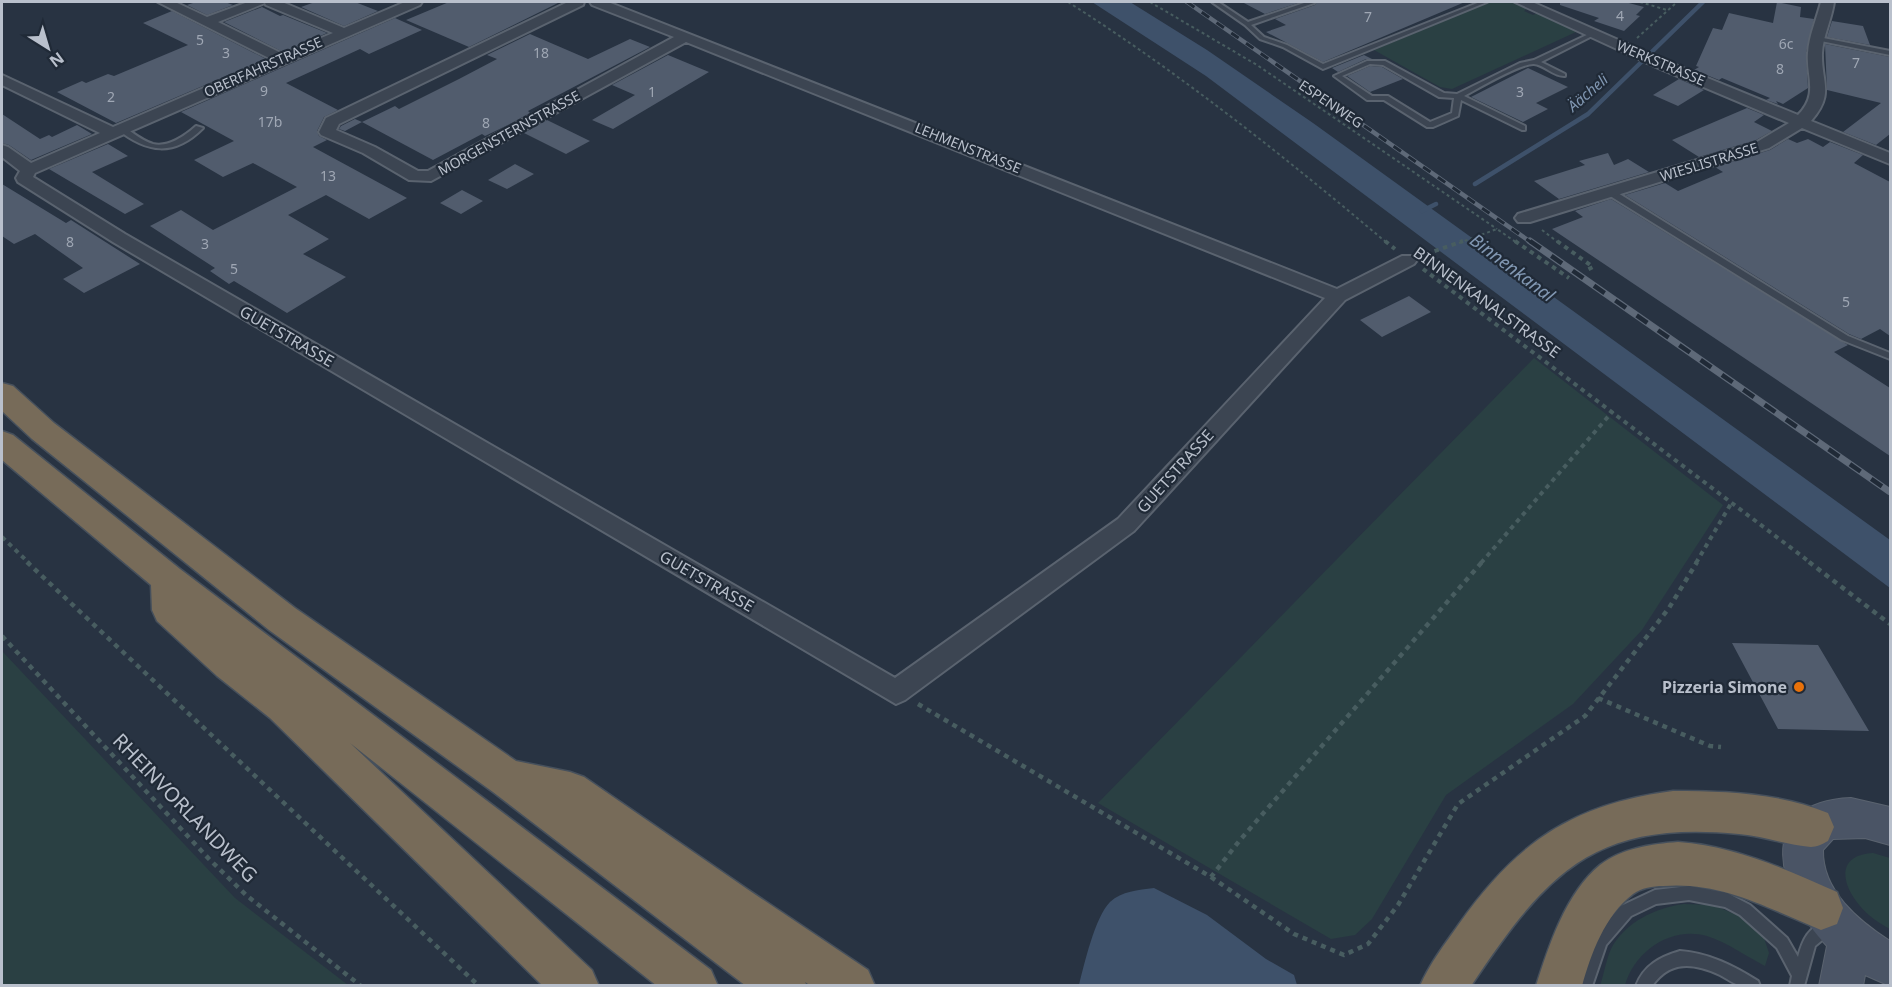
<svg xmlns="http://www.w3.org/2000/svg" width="1892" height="987" viewBox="0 0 1892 987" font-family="'Noto Sans',sans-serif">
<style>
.green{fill:#2a4043}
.water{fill:#3e516a}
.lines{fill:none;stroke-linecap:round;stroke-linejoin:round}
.stream{stroke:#3e516a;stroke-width:4.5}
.building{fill:#515c6d}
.lane-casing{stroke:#5a636f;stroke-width:4}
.street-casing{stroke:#5a636f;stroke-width:4}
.secondary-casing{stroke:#5a636f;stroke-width:2}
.highway-casing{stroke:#46505c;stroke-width:3}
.path-far2{stroke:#485d60;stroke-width:2;stroke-dasharray:3 3;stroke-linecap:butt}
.path-far1{stroke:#485d60;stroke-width:4;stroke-dasharray:4.5 4.5;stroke-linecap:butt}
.path{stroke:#485d60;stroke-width:4.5;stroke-dasharray:5 5;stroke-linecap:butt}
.lane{fill:#3c4552;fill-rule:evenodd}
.street{fill:#3c4552;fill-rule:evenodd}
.secondary{fill:#4a5465;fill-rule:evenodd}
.highway{fill:#776b59;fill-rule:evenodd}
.rail-far1-casing{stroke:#5e6978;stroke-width:4.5}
.rail-casing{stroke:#5e6978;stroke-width:7}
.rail-far1{stroke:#202a37;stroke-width:3;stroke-dasharray:9;stroke-linecap:butt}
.rail{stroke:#202a37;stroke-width:4.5;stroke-dasharray:13;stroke-linecap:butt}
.food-dot{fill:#e8710a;stroke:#202a37;stroke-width:2}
.labels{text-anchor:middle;stroke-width:4.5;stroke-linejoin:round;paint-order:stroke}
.number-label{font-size:14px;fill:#9fa7b4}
.far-street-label{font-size:14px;fill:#b9c0cc;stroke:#202a37}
.far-water-label{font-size:15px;font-style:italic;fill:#8197b2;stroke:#202a37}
.street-label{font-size:16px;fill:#b9c0cc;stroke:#202a37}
.poi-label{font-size:16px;font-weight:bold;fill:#b9c0cc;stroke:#202a37;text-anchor:end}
.water-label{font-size:18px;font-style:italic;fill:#8197b2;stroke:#202a37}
.near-street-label{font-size:20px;fill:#b9c0cc;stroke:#202a37}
</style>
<rect width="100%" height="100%" fill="#283342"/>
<path class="green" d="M1490 2H1512L1528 8 1524 11 1533 15 1538 13 1572 28 1576 32 1452 89 1440 87 1374 50Z
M1534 358 1723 505 1642 630 1573 704 1446 795 1372 919 1355 935 1331 939 1098 803Z
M2 651 235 898 348 985H2Z
M1873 853 1890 858V929C1879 923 1868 916 1860 906 1841 884 1836 855 1873 853Z
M1684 904 1713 905 1744 918 1763 935 1769 953 1765 966C1747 957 1727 942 1707 936 1671 926 1635 951 1625 985L1600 986C1604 974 1606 960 1611 949 1625 922 1655 908 1684 904Z"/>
<path class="water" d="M1092 2H1130L1207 50 1313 123 1890 540V588L1206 76Z
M1154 888 1207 915 1266 959 1294 975 1297 985H1079C1084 965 1095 917 1110 902 1122 891 1138 890 1154 888Z"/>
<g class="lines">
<path class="stream" d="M1475 184 1588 114 1703 2
M1422 211 1436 204"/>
</g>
<path class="building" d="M196 2H225L233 5 207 15 187 5Z
M315 2H355L378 11 344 26 301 7Z
M449 2H560L469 47 406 20Z
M1242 2H1301L1265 14Z
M1317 2H1465L1323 62 1266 32 1286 25 1275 19 1315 5Z
M1560 2H1625L1644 7 1636 15 1640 16 1624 31 1594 21 1599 18 1560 5Z
M1777 2 1801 7 1800 17 1814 19 1806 53 1808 88 1783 104 1776 101 1778 104 1766 100 1770 98 1722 78 1719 80 1694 70 1699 67 1696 66 1713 28 1722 30 1729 13 1773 23Z
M262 7 280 16 283 15 327 33 283 52 224 22Z
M172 11 266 59 116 123 57 92 82 81 86 83 108 74 114 76 188 45 143 23Z
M395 18 422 30 369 54 360 49 286 83 338 110 324 117 317 131 319 136 327 140 313 147 407 198 369 219 326 195 288 215 329 239 303 254 346 277 287 313 234 281 229 284 210 271 215 268 150 226 181 210 213 230 297 187 253 163 223 177 194 160 234 141 181 112Z
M1832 21 1863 26 1870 45 1827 37Z
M530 34 588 59 630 39 650 47 528 111 530 113 508 125 485 136 482 134 433 160 362 122 345 131 339 129 341 126 355 119 362 122 395 106 399 109 459 79 497 59 487 55Z
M1825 44 1890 57V134L1876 145 1843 132 1881 103 1827 90Z
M668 55 709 72 613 129 592 120 635 95 612 85Z
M1364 55 1372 59H1366L1338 72 1332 68Z
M1370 66 1382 67 1403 79 1370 92 1347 76Z
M1528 68 1568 87 1536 103 1548 109 1523 122 1471 97Z
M1679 79 1704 90 1678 106 1653 95Z
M1747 108 1764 115 1754 122 1772 131 1756 140 1699 157 1672 140Z
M2 114 40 139 49 135 52 137 77 125 92 134 31 160 9 145 2 143Z
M547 120 590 141 566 154 524 133Z
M1788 139 1797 143 1808 139 1823 147 1830 142 1863 155 1854 163 1890 182V336L1880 329 1861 339 1849 334 1625 195 1665 183 1678 191 1723 172 1715 167 1770 150Z
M108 144 128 156 92 172 144 204 125 214 49 169Z
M1608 153 1614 165 1628 159 1649 172 1559 199 1534 181 1585 165 1579 161Z
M515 164 534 174 507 189 488 180Z
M2 184 66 223 71 220 140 264 84 293 63 279 83 268 35 234 14 244 2 236Z
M462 190 483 201 461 214 440 203Z
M1611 199 1848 345 1834 352 1890 388V456L1552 229 1583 217 1575 211Z
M1409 296 1431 312 1382 337 1360 320Z
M1732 643 1818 645 1869 731 1778 729Z"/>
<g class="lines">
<defs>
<path id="lane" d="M1212 2H1218L1248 22 1307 2H1315L1314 3 1251 25 1264 37 1287 45 1323 64 1480 2H1487L1323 69 1283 47 1260 39 1245 25Z
M1591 33 1596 34 1541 62 1565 74V76C1554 77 1545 65 1534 64 1521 63 1477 89 1464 96L1525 126V130H1522L1461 100 1458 116 1433 127H1427L1384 100H1367L1334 76 1367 61H1385L1444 93 1457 94 1520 63 1534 60ZM1370 64 1383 65 1439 97 1454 98 1452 113 1430 122 1388 96H1372L1342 76Z
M1818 37 1890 51V55L1816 40V38Z
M196 126 203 128C174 157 147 153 117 129L124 127C133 133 143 141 153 144 168 148 186 135 196 126Z
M1607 190H1613L1848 336 1890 353V359L1842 340 1607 194Z
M1689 886 1727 893 1750 905 1787 938 1798 957C1803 939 1808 928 1827 920L1832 922 1834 927 1832 932 1815 946 1804 986H1790L1792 976 1777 948 1740 915 1725 907 1689 900 1656 904 1631 916 1606 945 1592 986H1577L1595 936 1621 906 1655 890Z
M1680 951C1709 953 1734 966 1758 981L1760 986C1754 986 1747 986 1741 986 1734 984 1726 978 1720 975 1694 963 1670 960 1652 986H1636C1644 965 1660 957 1680 951Z"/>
<path id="street" d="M158 2H175L207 17 248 2H282L344 28 405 2H422L420 5 35 173 33 177 125 234 895 678 1118 519 1325 298 686 42 431 181 409 180 363 153 321 135 319 132 326 118 568 2H584L583 5 339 124 336 130 375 147 418 171H428L674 37 592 5 590 2H608L1337 289 1402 256H1414L1417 260 1414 264 1345 300 1134 531 905 700 896 704 113 242 18 182 16 178 20 171 2 157V145L8 147 31 163 100 133 2 85V75L113 127 271 59ZM265 3 266 5 333 33 283 54 218 22Z
M1515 2H1532L1666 61 1798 115C1819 94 1806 77 1808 53 1809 36 1817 18 1821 2H1834C1832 18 1823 36 1822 53 1821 82 1835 94 1811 121L1890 153V164L1802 128 1769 148 1530 222H1518L1515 218 1518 214 1757 142 1789 123 1656 67Z"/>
<path id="secondary" d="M1851 798 1890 807V845L1865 838 1833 839 1823 850C1822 891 1859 921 1890 941V986L1865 975 1863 986H1819L1827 946C1779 896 1750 802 1851 798Z"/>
<path id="highway" d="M2 383 13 386 54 423 295 608 516 761 570 772 584 777 747 889 868 970 875 986H811L805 982 807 986H746L493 792 269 630 32 439 2 411Z
M2 431 13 435 180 569 711 970 718 986H657L350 743 592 970 599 986H543L270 718 217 676 157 621 152 610 151 585 2 460Z
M1673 791C1724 791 1780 793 1828 813L1834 827 1828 841C1823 844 1816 847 1811 847 1787 845 1763 836 1739 834 1594 820 1547 872 1471 986H1420C1430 963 1445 944 1459 924 1517 842 1573 804 1673 791Z
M1678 842C1735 846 1785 869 1837 892L1843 908 1837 924 1821 930C1770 909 1721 881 1663 886 1653 886 1641 888 1633 894 1605 915 1591 954 1582 986H1536C1549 945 1566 893 1600 865 1622 848 1652 844 1678 842Z"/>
</defs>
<use href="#lane" class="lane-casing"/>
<use href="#street" class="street-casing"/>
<use href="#secondary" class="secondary-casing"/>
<use href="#highway" class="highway-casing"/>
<path class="path-far2" d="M1068 2C1181 74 1285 157 1387 243
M1150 2 1257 65 1497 229
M1640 2 1667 10
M1637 38 1677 2
M1542 230 1559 243
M1459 243 1497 229 1517 243"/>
<path class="path-far1" d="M1385 241 1395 249
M1515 241 1569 278
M1557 241 1593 267 1585 271
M1426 254 1463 241
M1423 269 1811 563
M2 537 29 563
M1481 563 1613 411
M1696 563 1732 502"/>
<path class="path" d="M27 562 479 986
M1809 562 1890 624
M2 636 209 859 246 895 361 986
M1598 698 1710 746 1721 747
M918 704 1211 877 1240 840 1482 562
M1211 877 1294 934 1344 955 1368 944 1398 905 1458 804 1585 716 1669 608 1697 562"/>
<use href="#lane" class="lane"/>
<use href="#street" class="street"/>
<use href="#secondary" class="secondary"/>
<use href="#highway" class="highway"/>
<defs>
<path id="rail-far1" d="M1187 2 1532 243"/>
<path id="rail" d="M1530 241 1890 492"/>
</defs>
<use href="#rail-far1" class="rail-far1-casing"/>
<use href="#rail" class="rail-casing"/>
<use href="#rail-far1" class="rail-far1"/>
<use href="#rail" class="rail"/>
</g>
<circle class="food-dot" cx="1799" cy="687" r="6"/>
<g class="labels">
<g class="number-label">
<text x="1620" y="21">4</text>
<text x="1368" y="22">7</text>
<text x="200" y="45">5</text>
<text x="1786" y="49">6c</text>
<text x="226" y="58">3</text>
<text x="541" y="58">18</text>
<text x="1856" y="68">7</text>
<text x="1780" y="74">8</text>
<text x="264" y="96">9</text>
<text x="652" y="97">1</text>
<text x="1520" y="97">3</text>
<text x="111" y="102">2</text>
<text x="270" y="127">17b</text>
<text x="486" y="128">8</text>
<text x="328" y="181">13</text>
<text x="70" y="247">8</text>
<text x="205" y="249">3</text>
<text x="234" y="274">5</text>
<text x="1846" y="307">5</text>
</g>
<g class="far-street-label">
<text transform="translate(1661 63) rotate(23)" y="5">WERKSTRASSE</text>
<text transform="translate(263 67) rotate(-24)" y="5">OBERFAHRSTRASSE</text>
<text transform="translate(1331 104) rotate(34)" y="5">ESPENWEG</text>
<text transform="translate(509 133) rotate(-29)" y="5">MORGENSTERNSTRASSE</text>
<text transform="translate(968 148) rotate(22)" y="5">LEHMENSTRASSE</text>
<text transform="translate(1709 162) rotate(-17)" y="5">WIESLISTRASSE</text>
</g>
<g class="far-water-label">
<text transform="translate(1588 93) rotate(-41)" y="5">Äächeli</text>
</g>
<g class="street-label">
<text transform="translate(1487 302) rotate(36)" y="6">BINNENKANALSTRASSE</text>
<text transform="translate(287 336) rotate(30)" y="6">GUETSTRASSE</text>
<text transform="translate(1175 471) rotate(-48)" y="6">GUETSTRASSE</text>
<text transform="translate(707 581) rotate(30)" y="6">GUETSTRASSE</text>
</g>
<g class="poi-label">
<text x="1787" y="693">Pizzeria Simone</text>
</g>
<g class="water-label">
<text transform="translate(1512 268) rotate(37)" y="6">Binnenkanal</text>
</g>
<g class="near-street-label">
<text transform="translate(185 808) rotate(46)" y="7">RHEINVORLANDWEG</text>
</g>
</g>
<rect width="1892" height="987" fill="none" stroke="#b9c0cc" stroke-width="6"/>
<g transform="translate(48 48) rotate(143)" stroke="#202a37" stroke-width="4.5" paint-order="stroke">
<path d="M0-4.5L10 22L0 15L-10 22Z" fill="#b9c0cc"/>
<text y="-9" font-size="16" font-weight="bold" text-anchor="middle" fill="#b9c0cc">N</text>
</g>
</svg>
